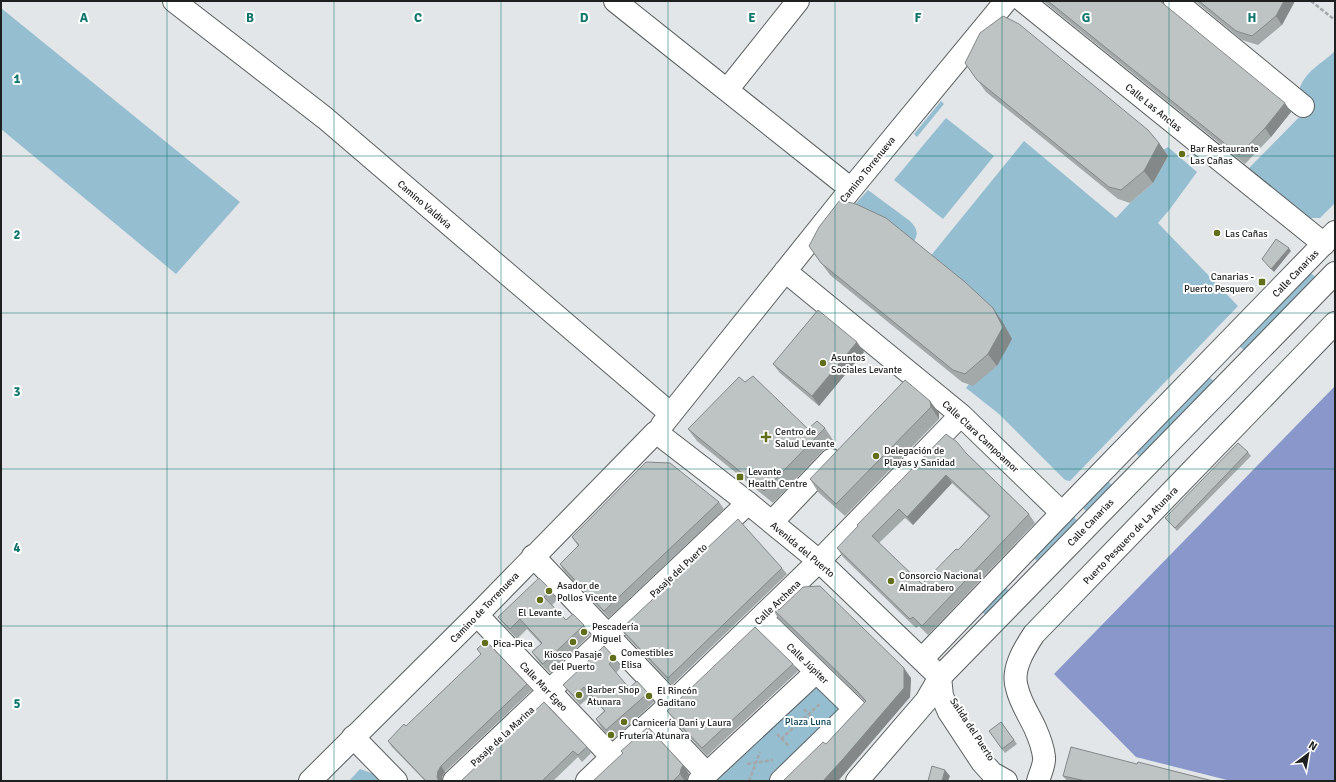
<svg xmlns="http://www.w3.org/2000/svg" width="1336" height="782" viewBox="0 0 1336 782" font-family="Signika,sans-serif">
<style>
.green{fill:#96bed1}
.water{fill:#8997ca}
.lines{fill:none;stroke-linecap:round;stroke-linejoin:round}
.minor-casing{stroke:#5a5e5f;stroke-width:24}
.major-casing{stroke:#5a5e5f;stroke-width:24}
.path{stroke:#a5a8aa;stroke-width:2.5;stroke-dasharray:4 2;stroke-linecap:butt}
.minor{stroke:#fff;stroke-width:22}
.major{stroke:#fff;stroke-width:22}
.wall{fill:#a3a8a8;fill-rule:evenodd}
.shaded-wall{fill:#858888}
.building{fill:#bec3c3;stroke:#858888;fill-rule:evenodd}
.grid{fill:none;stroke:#0f766e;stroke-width:1;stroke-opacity:0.55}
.poi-dot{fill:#626f1a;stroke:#fff;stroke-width:1.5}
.labels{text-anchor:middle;stroke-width:4;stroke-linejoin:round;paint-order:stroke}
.street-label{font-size:10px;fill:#1e2020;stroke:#fff}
.poi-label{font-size:10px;fill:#1e2020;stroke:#fff;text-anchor:start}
.park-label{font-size:10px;fill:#023c50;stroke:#fff}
.grid-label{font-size:13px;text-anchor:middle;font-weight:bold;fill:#0f766e;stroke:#fff;stroke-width:4;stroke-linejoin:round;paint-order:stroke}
</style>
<rect width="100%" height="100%" fill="#e2e6e8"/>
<path class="green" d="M1 8 240 202 176 274 1 129Z
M1335 51V203L1320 218H1307L1249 168 1313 103 1299 91C1304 71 1322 64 1335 51Z
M941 101 944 104 917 137 914 134Z
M946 118 994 156 943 219 894 180Z
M1024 141 1116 218 1130 203 1153 183 1168 156 1163 150 1168 147 1197 172 1170 209 1158 223 1238 306 1070 481 1065 480 999 414 966 388 969 384 929 258Z
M868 190 910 221C918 229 919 235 912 244L848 212Z
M1308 271 1318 279 1247 353 1236 343Z
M1208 376 1217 384 1142 459 1135 452Z
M1107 481 1115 487 1089 514 1082 507Z
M1074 517 1080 524 1040 564 1034 558Z
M1004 586 1012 593 988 617 981 611Z
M819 680 850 711 775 781H712Z
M360 769 374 774 381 781H349Z"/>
<path class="water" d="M1335 386V781H1231L1136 757 1054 674Z"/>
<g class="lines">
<defs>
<path id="minor" d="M174 1 325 118 671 414
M615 1 851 189
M1023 1 1324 244
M1175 1 1303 106
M727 90 798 1
M785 271 961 415 1062 513
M662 425 851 189 1006 1
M772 522 831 460
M533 556 672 703
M477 615 612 757
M761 618 855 709 781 781
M940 677 942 696 949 712 982 762 992 773 1006 781
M655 719 707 774
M353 737 396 781
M454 781 748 503
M587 781 612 757 672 703 819 561 961 415
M699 781 816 672
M857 781 926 701 940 677
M1038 781C1040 774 1045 764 1044 757 1043 747 1039 737 1035 728 1029 715 1020 702 1017 688 1011 670 1024 649 1034 634L1335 323"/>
<path id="major" d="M922 659 1062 513 1335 232
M310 781 477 615 656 432 748 503 819 561 940 677 1335 273"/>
</defs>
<use href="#minor" class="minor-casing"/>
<use href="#major" class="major-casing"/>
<path class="path" d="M1311 1 1335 20
M804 709 815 721
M777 734 789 746
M781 739 820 704
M747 764 773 760
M749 781 760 752"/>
<use href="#minor" class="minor"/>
<use href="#major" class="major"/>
</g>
<path class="wall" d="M1043 1H1163V4L1291 112 1271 137 1245 164Z
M1195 1H1295L1282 25 1258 45 1242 40Z
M965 63 1159 143 1168 156 1153 183 1130 203 1118 199 986 92Z
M809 246 1002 321 1012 339 997 366 973 386 962 382 830 275Z
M864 352 819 406 780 373 773 364Z
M745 382 808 429 825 428 833 440 773 503 697 441 688 429Z
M930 401 939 413V419L845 516 818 492 810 479Z
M1248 452 1251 456 1177 531 1168 521 1165 518Z
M966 453 1029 514 1035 523 928 635 919 626 916 628 843 557 837 548ZM952 483 989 517 958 550 922 584 879 543 905 518 913 525Z
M719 502 724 509 609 618 564 571 560 564 578 546 572 537Z
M782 568 787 574 672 685 626 636 621 629Z
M551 590 557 600 552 605 566 620 584 625 590 635 550 673 539 662 532 652 541 644 527 629 517 639 505 626 498 617Z
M772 608 779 610 911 678 910 697 838 781H783L826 744 865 702 778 618Z
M477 649 527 684 532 690 445 772 442 777V781H425L392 747 388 741 406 726 481 654Z
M615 658 621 667 616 673 629 688 648 693 654 702 613 740 602 729 596 719 604 711 591 696 580 705 570 694 563 685Z
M793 664 798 671 707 756 673 719 667 711Z
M1001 722 1017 744 1005 753 989 731Z
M587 747 591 753 582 762 578 757 553 781H461Z
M1137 764 1213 781H1067L1063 776Z
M683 765 689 774 687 778V781H593Z"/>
<path class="shaded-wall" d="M1284 1H1295L1282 25 1276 16Z
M1285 103 1291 112 1271 137 1265 128Z
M1159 143 1168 156 1153 183 1144 171Z
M1289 248 1291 251 1274 272 1271 269Z
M993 308 1002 321 1012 339 997 366 988 354Z
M857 342 864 352 819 406 812 396Z
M930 401 939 413V419L931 407Z
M946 475 952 483 913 525 907 517Z
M904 668 911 678 910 697 838 781H823Z
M683 765 689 774 687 778V781H685L680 774 681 769Z
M441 766 445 772 442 777V781H439L437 777 438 771Z
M945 770 950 776 948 781H942Z"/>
<path class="building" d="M1048 1H1160L1285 103 1265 128 1239 155Z
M1199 1H1284L1276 16 1252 36 1236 31Z
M1003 16 1019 24 1148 130 1159 143 1144 171 1121 190 1109 187 977 80 965 63 980 33Z
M840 200 856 204 886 218 965 282 993 308 1003 327 988 354 965 374 953 370 821 263 809 246 819 227Z
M1276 239 1289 248 1271 269 1262 259Z
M818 310 857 342 812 396 773 364Z
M753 376 808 429 817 421 825 428 764 491 688 429 739 377 745 382Z
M905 380 930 401 931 407 836 504 810 479Z
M946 434 957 442 966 453 1029 514 922 626 913 617 910 619 837 548 858 526 857 525ZM946 475 990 516 958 550 956 549 922 584 872 536 899 509 907 517Z
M1238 443 1248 452 1175 528 1165 518Z
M646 462 670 463 719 502 604 611 560 564 579 545 572 537Z
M738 519 782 568 668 678 621 629Z
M539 578 551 590 544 597 566 620 573 614 584 625 543 664 532 652 542 643 520 619 510 629 498 617Z
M820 586 904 668V688L843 759 823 781H783L823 742 826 744 866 701 857 691 772 608 775 605 779 610 803 587Z
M755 627 793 664 702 748 667 711Z
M486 641 527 684 441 766 438 771 437 777 439 781H426L388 741 404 724 406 726 481 654 477 649Z
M604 646 615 658 609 664 629 688 637 681 648 693 606 730 596 719 605 711 584 687 574 696 563 685Z
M544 702 587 747 578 755 573 751 542 781H461Z
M1001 722 1014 740 1002 749 989 731Z
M648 727 683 765 681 769 680 774 673 781H593L623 753 621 751Z
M1071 747 1137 764 1138 762 1213 781H1086L1063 776Z
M932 766 945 770 942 781H928Z"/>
<path class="grid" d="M167 1V781M334 1V781M501 1V781M668 1V781M835 1V781M1002 1V781M1169 1V781M1 156H1335M1 313H1335M1 469H1335M1 626H1335"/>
<g class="poi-dot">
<circle cx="1182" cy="154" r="4"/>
<circle cx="1217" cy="233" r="4"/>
<rect x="1258" y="278" width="8" height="8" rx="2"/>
<circle cx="823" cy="363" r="4"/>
<path d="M764 431h4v4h4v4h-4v4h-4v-4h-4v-4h4z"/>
<circle cx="876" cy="456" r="4"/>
<rect x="736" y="473" width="8" height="8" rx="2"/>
<circle cx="891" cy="581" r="4"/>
<circle cx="549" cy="591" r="4"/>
<circle cx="540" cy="600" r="4"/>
<circle cx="584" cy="632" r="4"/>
<circle cx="573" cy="642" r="4"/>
<circle cx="485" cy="643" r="4"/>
<circle cx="613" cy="658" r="4"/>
<circle cx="579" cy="695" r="4"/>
<circle cx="649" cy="696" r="4"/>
<circle cx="624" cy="722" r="4"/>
<circle cx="611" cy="735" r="4"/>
</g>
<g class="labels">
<g class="street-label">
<text transform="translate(1154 107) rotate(39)" y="4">Calle Las Anclas</text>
<text transform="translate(867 169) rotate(-51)" y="4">Camino Torrenueva</text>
<text transform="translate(425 204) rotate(41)" y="4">Camino Valdivia</text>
<text transform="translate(1295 273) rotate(-46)" y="4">Calle Canarias</text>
<text transform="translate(981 436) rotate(43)" y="4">Calle Clara Campoamor</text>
<text transform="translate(1090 522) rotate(-46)" y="4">Calle Canarias</text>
<text transform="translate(1130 535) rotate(-46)" y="4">Puerto Pesquero de La Atunara</text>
<text transform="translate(803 549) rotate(40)" y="4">Avenida del Puerto</text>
<text transform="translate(678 570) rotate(-43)" y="4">Pasaje del Puerto</text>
<text transform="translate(777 602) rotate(-44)" y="4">Calle Archena</text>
<text transform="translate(484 607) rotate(-46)" y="4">Camino de Torrenueva</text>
<text transform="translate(808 663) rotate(44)" y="4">Calle Júpiter</text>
<text transform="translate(544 686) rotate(46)" y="4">Calle Mar Egeo</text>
<text transform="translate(973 729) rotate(57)" y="4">Salida del Puerto</text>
<text transform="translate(502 736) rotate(-43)" y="4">Pasaje de la Marina</text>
</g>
<g class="poi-label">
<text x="1190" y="152">Bar Restaurante<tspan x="1190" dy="12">Las Cañas</tspan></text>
<text x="1225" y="237">Las Cañas</text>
<text x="1254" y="280" text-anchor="end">Canarias -<tspan x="1254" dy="12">Puerto Pesquero</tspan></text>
<text x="831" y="361">Asuntos<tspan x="831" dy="12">Sociales Levante</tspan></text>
<text x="775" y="435">Centro de<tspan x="775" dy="12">Salud Levante</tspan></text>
<text x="884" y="454">Delegación de<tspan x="884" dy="12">Playas y Sanidad</tspan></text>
<text x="748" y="475">Levante<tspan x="748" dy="12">Health Centre</tspan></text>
<text x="899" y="579">Consorcio Nacional<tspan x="899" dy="12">Almadrabero</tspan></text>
<text x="557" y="589">Asador de<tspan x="557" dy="12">Pollos Vicente</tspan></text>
<text x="540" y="616" text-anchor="middle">El Levante</text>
<text x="592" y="630">Pescadería<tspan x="592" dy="12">Miguel</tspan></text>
<text x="493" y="647">Pica-Pica</text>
<text x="621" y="656">Comestibles<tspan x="621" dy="12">Elisa</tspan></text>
<text x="573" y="658" text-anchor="middle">Kiosco Pasaje<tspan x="573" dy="12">del Puerto</tspan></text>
<text x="587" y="693">Barber Shop<tspan x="587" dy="12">Atunara</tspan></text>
<text x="657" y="694">El Rincón<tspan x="657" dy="12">Gaditano</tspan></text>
<text x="632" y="726">Carnicería Dani y Laura</text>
<text x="619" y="739">Frutería Atunara</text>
</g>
<g class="park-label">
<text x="808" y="725">Plaza Luna</text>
</g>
</g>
<g class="grid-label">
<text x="84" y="22">A</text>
<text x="250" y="22">B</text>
<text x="418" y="22">C</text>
<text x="584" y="22">D</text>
<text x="752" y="22">E</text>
<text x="918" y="22">F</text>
<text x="1086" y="22">G</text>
<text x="1252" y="22">H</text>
<text x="17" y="83">1</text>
<text x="17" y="239">2</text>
<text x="17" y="396">3</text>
<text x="17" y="552">4</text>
<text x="17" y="708">5</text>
</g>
<rect width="1336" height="782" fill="none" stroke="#1e2020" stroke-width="4"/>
<g transform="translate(1308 754) rotate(31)" stroke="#ffffff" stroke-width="3" paint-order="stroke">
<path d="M0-3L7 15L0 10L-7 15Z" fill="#1e2020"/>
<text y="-6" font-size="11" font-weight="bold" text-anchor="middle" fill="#1e2020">N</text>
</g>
</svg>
